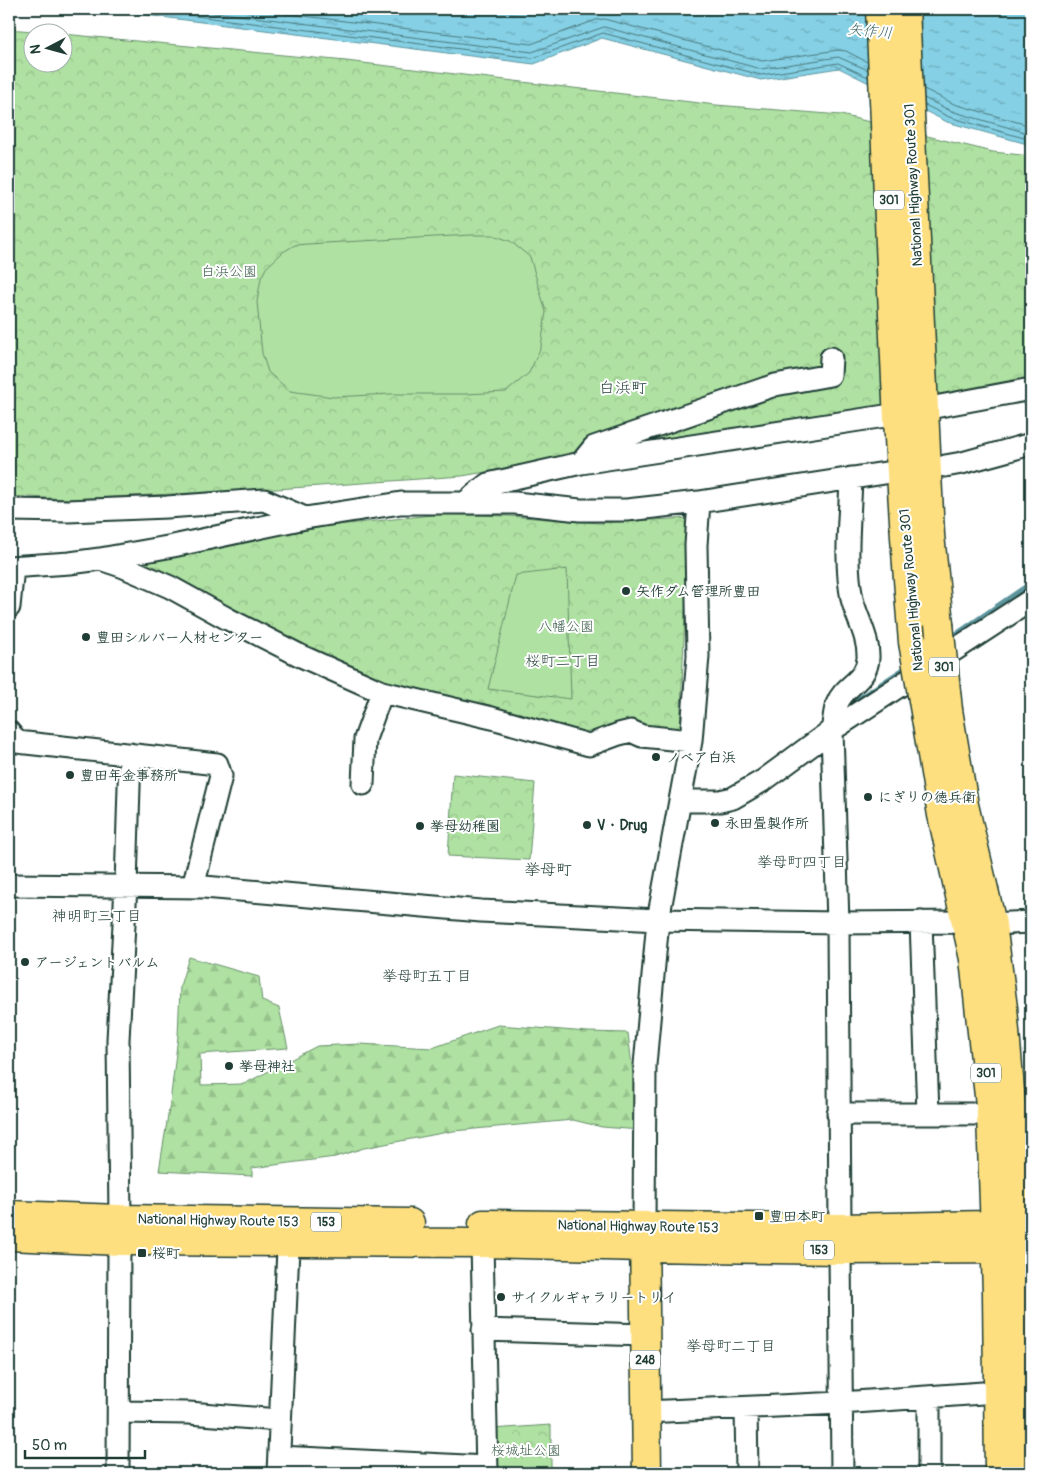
<svg xmlns="http://www.w3.org/2000/svg" width="1040" height="1482" viewBox="0 0 1040 1482" font-family="Pangolin,'Klee One',sans-serif">
<style>
.forest{fill:url(#forest-firs);stroke:#678f6b}
.park{fill:url(#park-crowns);stroke:#678f6b}
.pitch{fill:#afe1a2;stroke:#678f6b}
.water{fill:url(#water-ripples);stroke:#5c959e}
.lines{fill:none;stroke-linecap:round;stroke-linejoin:round}
.shore{stroke:#48787b;stroke-width:1}
.stream{stroke:#5c959e;stroke-width:5}
.minor-casing{stroke:#1f3d34;stroke-width:25}
.highway-casing{stroke:#1f3d34;stroke-width:31}
.minor{stroke:#fff;stroke-width:21}
.highway{stroke:#fedf80;stroke-width:28}
.highway-bridge-casing{stroke:#1f3d34;stroke-width:31;stroke-linecap:butt}
.highway-bridge{stroke:#fedf80;stroke-width:28}
.poi-dot{fill:#1f3d34;stroke:#fff;stroke-width:2}
.labels{text-anchor:middle;stroke-width:4;stroke-linejoin:round;paint-order:stroke}
.shield{fill:#fff;stroke:#627771;stroke-width:1}
.shield-label{font-size:12px;font-weight:bold;fill:#1f3d34}
.street-label{font-size:14px;fill:#1f3d34;stroke:#fff}
.park-label{font-size:14px;fill:#3c5e4a;stroke:#fff}
.poi-label{font-size:14px;font-weight:bold;fill:#1f3d34;stroke:#fff;text-anchor:start}
.water-label{font-size:15px;font-style:italic;fill:#386260;stroke:#fff}
.neighbourhood-label{font-size:15px;fill:#1f3d34;stroke:#fff}
.quarter-label{font-size:16px;fill:#1f3d34;stroke:#fff}
</style>
<defs>
<pattern id="forest-firs" width="22" height="20" patternUnits="userSpaceOnUse" patternTransform="scale(1.25)"><rect width="22" height="20" fill="#afe1a2"/><path d="M5 1l3.5 6h-7zM16 11l3.5 6h-7z" fill="#96c28c"/></pattern>
<pattern id="park-crowns" width="20" height="18" patternUnits="userSpaceOnUse" patternTransform="scale(1.25)"><rect width="20" height="18" fill="#afe1a2"/><path d="M2 6a3 3 0 1 1 6 0M12 15a3 3 0 1 1 6 0" fill="none" stroke="#96c28c"/></pattern>
<pattern id="water-ripples" width="26" height="14" patternUnits="userSpaceOnUse" patternTransform="scale(1.25)"><rect width="26" height="14" fill="#85d0e5"/><path d="M2 4q2-2 4 0t4 0M15 11q2-2 4 0t4 0" fill="none" stroke="#6caaba"/></pattern>
</defs>
<rect width="100%" height="100%" fill="#fff"/>
<filter id="ink" filterUnits="userSpaceOnUse"><feTurbulence type="fractalNoise" baseFrequency=".02" numOctaves="2"/><feDisplacementMap in="SourceGraphic" scale="10" xChannelSelector="R" yChannelSelector="G"/><feConvolveMatrix kernelMatrix="1 2 1 2 8 2 1 2 1" color-interpolation-filters="sRGB"/></filter>
<g filter="url(#ink)">
<path class="forest" d="M189 957 259 977 262 1001 279 1008 288 1048 200 1054 201 1085 244 1084 317 1046 360 1044 432 1048 498 1025 588 1032 628 1033 640 1130 602 1127 573 1120 453 1131 364 1148 335 1157 252 1168V1176L159 1171 170 1103 178 1036 180 986Z"/>
<path class="park" d="M9 29 44 32H32V62H62L63 34 346 61 716 105 841 115 993 152 1031 156V381L462 476 277 489 68 499 9 496Z
M441 514 509 516 599 523 689 518 680 733 609 725 590 738 410 695 128 566 141 561 328 526Z
M453 774 535 783 529 860 448 856Z
M551 1425V1473H492L491 1429Z"/>
<path class="pitch" d="M471 235H493L510 241 530 257 546 312 541 347 529 373 506 392 466 394H391L333 397 290 391 268 372 262 353 257 302 261 278 266 268 283 252 295 245 307 244Z
M567 569 571 699 488 689 516 575Z"/>
<path class="water" d="M98 9H1031V145L947 122 839 68 761 80 602 38 534 64Z"/>
<g class="lines">
<path class="shore" d="M140 9 533 58 603 33 761 75 838 63 868 77
M189 9 532 52 604 27 761 69 838 57 868 70
M247 9 531 44 596 20 604 19 762 61 838 50 846 51 867 62
M924 89 954 104 1031 126
M924 98 951 111 1031 134
M925 105 949 117 1031 140"/>
<path class="stream" d="M949 639 1031 583
M855 701 908 666"/>
<defs>
<path id="minor" d="M924 409 1031 389
M581 463 594 447 775 385 830 375 831 358
M945 466 962 463 1031 444
M466 502 488 484 581 463 898 414
M9 510 68 511 167 507 264 500 305 518
M103 560 124 567 170 587 228 619 301 656 382 692 492 718 589 745 619 734 631 731 642 736 691 741
M9 567 70 563 100 559 173 546 305 518 401 503H515L580 510H627L699 502 885 473
M9 607 13 567
M9 732 17 742 217 764 221 776 193 887
M363 784 365 739 382 692
M680 801H720L733 798 764 780 832 730 1031 600
M9 885 204 887 481 911 658 920 838 923 965 922 992 924 1031 922
M921 922 928 1113
M838 1114H991
M1012 1114 1031 1115
M120 1219 118 1040 126 885 130 754
M644 1226 645 1065 658 920 691 741 698 656 696 545 699 502
M840 1228 838 923 832 730C834 722 834 712 837 704 844 685 867 681 868 658 869 637 857 619 852 599 844 560 850 518 851 478
M482 1243 487 1473
M840 1250 842 1473
M483 1330 645 1335
M929 1397V1473
M746 1408 747 1473
M119 1412 189 1413 279 1420
M645 1412 841 1403 997 1392
M279 1457 487 1467
M118 1473 119 1241
M278 1473 289 1226"/>
<path id="highway" d="M880 9C890 220 895 432 913 642
M905 9 930 535 939 624
M948 710 964 805 992 924 1003 1008 1012 1114 1021 1289 1019 1473
M926 718 942 815 974 959 991 1114 997 1293 999 1473
M9 1215 120 1219 410 1223
M483 1224 840 1228 1031 1224
M644 1230 647 1473
M9 1236 119 1241 482 1243 644 1247 840 1250 1031 1249"/>
</defs>
<use href="#minor" class="minor-casing"/>
<use href="#highway" class="highway-casing"/>
<use href="#minor" class="minor"/>
<use href="#highway" class="highway"/>
<defs>
<path id="highway-bridge" d="M939 624 948 710
M913 642 926 718"/>
</defs>
<use href="#highway-bridge" class="highway-bridge-casing"/>
<use href="#highway-bridge" class="highway-bridge"/>
</g>
</g>
<g class="poi-dot">
<circle cx="626" cy="591" r="5"/>
<circle cx="86" cy="637" r="5"/>
<circle cx="656" cy="757" r="5"/>
<circle cx="70" cy="775" r="5"/>
<circle cx="868" cy="797" r="5"/>
<circle cx="715" cy="823" r="5"/>
<circle cx="587" cy="825" r="5"/>
<circle cx="420" cy="826" r="5"/>
<circle cx="25" cy="962" r="5"/>
<circle cx="229" cy="1066" r="5"/>
<rect x="754" y="1211" width="10" height="10" rx="2.5"/>
<rect x="137" y="1248" width="10" height="10" rx="2.5"/>
<circle cx="501" cy="1297" r="5"/>
</g>
<g class="labels">
<g class="shield">
<rect x="874" y="190.5" width="30" height="19" rx="4"/>
<rect x="929" y="657.5" width="30" height="19" rx="4"/>
<rect x="971" y="1063.5" width="30" height="19" rx="4"/>
<rect x="311" y="1212.5" width="30" height="19" rx="4"/>
<rect x="804" y="1240.5" width="30" height="19" rx="4"/>
<rect x="630" y="1350.5" width="30" height="19" rx="4"/>
</g>
<g class="shield-label">
<text x="889" y="204">301</text>
<text x="944" y="671">301</text>
<text x="986" y="1077">301</text>
<text x="326" y="1226">153</text>
<text x="819" y="1254">153</text>
<text x="645" y="1364">248</text>
</g>
<g class="street-label">
<text transform="translate(913 185) rotate(-93)" y="5">National Highway Route 301</text>
<text transform="translate(911 590) rotate(-95)" y="5">National Highway Route 301</text>
<text transform="translate(218 1220) rotate(1)" y="5">National Highway Route 153</text>
<text transform="translate(638 1226) rotate(1)" y="5">National Highway Route 153</text>
</g>
<g class="park-label">
<text x="229" y="276">白浜公園</text>
<text x="566" y="631">八幡公園</text>
<text x="526" y="1455">桜城址公園</text>
</g>
<g class="poi-label">
<text x="636" y="596">矢作ダム管理所豊田</text>
<text x="96" y="642">豊田シルバー人材センター</text>
<text x="666" y="762">ノベア白浜</text>
<text x="80" y="780">豊田年金事務所</text>
<text x="878" y="802">にぎりの徳兵衛</text>
<text x="725" y="828">永田畳製作所</text>
<text x="597" y="830">V・Drug</text>
<text x="430" y="831">挙母幼稚園</text>
<text x="35" y="967">アージェントバルム</text>
<text x="239" y="1071">挙母神社</text>
<text x="769" y="1221">豊田本町</text>
<text x="152" y="1258">桜町</text>
<text x="511" y="1302">サイクルギャラリートリイ</text>
</g>
<g class="water-label">
<text transform="translate(870 31) rotate(5)" y="5">矢作川</text>
</g>
<g class="neighbourhood-label">
<text x="563" y="666">桜町二丁目</text>
<text x="802" y="867">挙母町四丁目</text>
<text x="97" y="921">神明町三丁目</text>
<text x="427" y="981">挙母町五丁目</text>
<text x="731" y="1351">挙母町二丁目</text>
</g>
<g class="quarter-label">
<text x="623" y="393">白浜町</text>
<text x="548" y="875">挙母町</text>
</g>
</g>
<rect width="1040" height="1482" fill="none" stroke="#fff" stroke-width="30"/>
<rect x="15" y="15" width="1010" height="1452" fill="none" stroke="#1f3d34" stroke-width="2" filter="url(#ink)"/>
<g transform="translate(48 48) rotate(264)"><circle r="24" fill="#ffffff" stroke="#a5b1ae"/>
<path d="M0-4L9 19L0 12L-9 19Z" fill="#1f3d34"/>
<text y="-8" font-size="14" font-weight="bold" text-anchor="middle" fill="#1f3d34">N</text>
</g>
<path d="M25 1450v8h120v-8" fill="none" stroke="#1f3d34" stroke-width="2.5"/>
<text x="32" y="1450" font-size="15" fill="#1f3d34" stroke="#ffffff" stroke-width="4" paint-order="stroke">50 m</text>
</svg>
